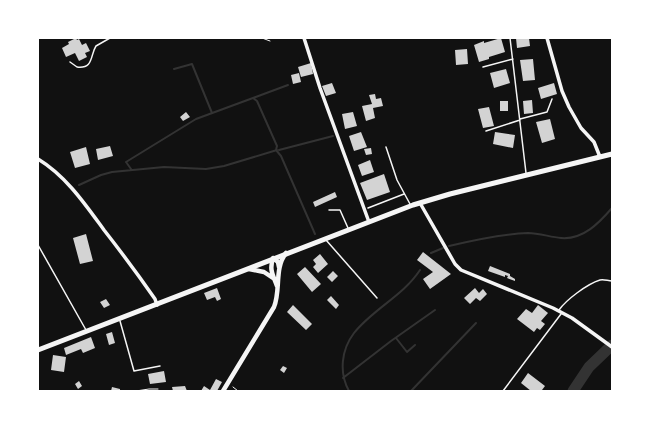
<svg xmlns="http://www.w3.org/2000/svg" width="650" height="429" viewBox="0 0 650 429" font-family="Arial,sans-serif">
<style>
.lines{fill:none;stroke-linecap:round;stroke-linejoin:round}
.stream{stroke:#333;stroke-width:2}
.river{stroke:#333;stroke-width:11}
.building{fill:#d3d3d3}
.path{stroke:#f5f5f5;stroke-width:1}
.service{stroke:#f5f5f5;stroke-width:1.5}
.minor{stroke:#f5f5f5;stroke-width:3.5}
.secondary{stroke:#f5f5f5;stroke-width:4.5}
.primary{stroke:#f5f5f5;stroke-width:5}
</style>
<rect width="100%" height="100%" fill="#111"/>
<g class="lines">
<path class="stream" d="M174 69 192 64 212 113
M253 98 257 101 277 146 276 150 281 156 315 234
M279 150 333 136
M131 169 126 162 196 119 288 85
M79 185 101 175 112 172 164 167 206 169 224 166 277 150
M449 246C474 240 501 234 528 233 539 233 550 237 561 238 583 240 599 223 612 208
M431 253 443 248
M396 338 407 352 415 345
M343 378 391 341 435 310
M349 391C339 373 341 350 354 333 373 309 403 296 420 270
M411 391 476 323"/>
<path class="river" d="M573 391 589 367 612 345"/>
</g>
<path class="building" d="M76 38 77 40 79 39 82 45 86 43 90 51 85 53 87 57 79 61 75 53 66 57 62 48 69 44 68 42Z
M501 38 505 52 489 57V59L479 62 474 45 484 41V43Z
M516 38H529L530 46 517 48Z
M467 49 468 64 456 65 455 50Z
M533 59 535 80 523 81 520 60Z
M311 63 313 74 301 77 298 67Z
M506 69 510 83 494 88 490 73Z
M299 73 301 82 293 84 291 75Z
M332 83 336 93 326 96 322 86Z
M554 83 557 94 541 99 538 88Z
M375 94 376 99 381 98 383 106 373 108 375 118 366 121 362 106 372 104 369 95Z
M532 100 533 113 524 114 523 101Z
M500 101H508V111H500Z
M489 107 494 126 483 128 478 109Z
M186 112 190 117 183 121 180 117Z
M353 112 357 126 345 129 342 114Z
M550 119 555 139 542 143 536 122Z
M361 132 367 147 354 151 349 136Z
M495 132 515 135 513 148 493 144Z
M110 146 113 156 98 160 96 149Z
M86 147 90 164 75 168 70 152Z
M371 148 372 154 366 155 364 149Z
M370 160 374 172 362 176 358 165Z
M384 174 390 192 367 200 360 183Z
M335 192 337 197 315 207 313 202Z
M86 234 93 261 80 264 73 238Z
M423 252 451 274 430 289 423 279 433 272 417 260Z
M320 254 328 264 318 273 313 267 316 264 313 260Z
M490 266 510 274V276L515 279V281L507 278 508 276 505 275V277L488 271Z
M305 267 321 284 312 292 297 274Z
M333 271 338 276 332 282 327 277Z
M217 288 221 299 217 301 215 297 207 300 204 293Z
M475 288 479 293 483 289 487 294 480 301 476 298 470 304 464 298Z
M331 296 339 305 336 309 327 300Z
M106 299 110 305 104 308 100 302Z
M293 305 312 324 306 330 287 312Z
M538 305 548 313 541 321 545 324 540 330 537 328 534 332 517 319 526 309 532 313Z
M112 332 115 343 109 345 106 334Z
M91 337 95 348 83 353 81 349 66 355 64 348Z
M53 355 66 357 64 372 51 370Z
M283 366 287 368 284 373 280 370Z
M164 371 166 382 150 384 148 374Z
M528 373 545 386 542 390 544 391H531L521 383Z
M216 379 222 382 217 391H201L204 386 210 390Z
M79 381 82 386 78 389 75 384Z
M185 386 187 391H173L172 387Z
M112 387 120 389V391H111Z"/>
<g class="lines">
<path class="path" d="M262 38 270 41
M233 387 238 391
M136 391 149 389H158"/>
<path class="service" d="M510 38 526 173
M70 62 77 67C94 69 90 55 96 46L110 38
M483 67 513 59
M520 119 547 112 552 99
M486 131 520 120
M386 147 397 180 410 204
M368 208 404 194
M329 210H340L348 228
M326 240 377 298
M38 245 86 330
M559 310C566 300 587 284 600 280 604 279 608 281 612 281
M120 321 134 371 160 366
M503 391 561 314"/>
<path class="minor" d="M304 38 320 88 369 222
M547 38 562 91 569 107 581 128 594 142 600 157
M38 159C66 176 85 204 104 230 122 253 139 276 155 299L157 305
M420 203 455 264 461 270 553 308 572 318 612 347"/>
<path class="secondary" d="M249 269 264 272 273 278
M277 286C273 275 269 270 273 258L278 262 279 267
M223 391 274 307C281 290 274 268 286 253"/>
<path class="primary" d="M38 350 413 205 450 194 612 154"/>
</g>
<rect width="650" height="429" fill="none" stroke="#ffffff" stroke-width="78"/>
</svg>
